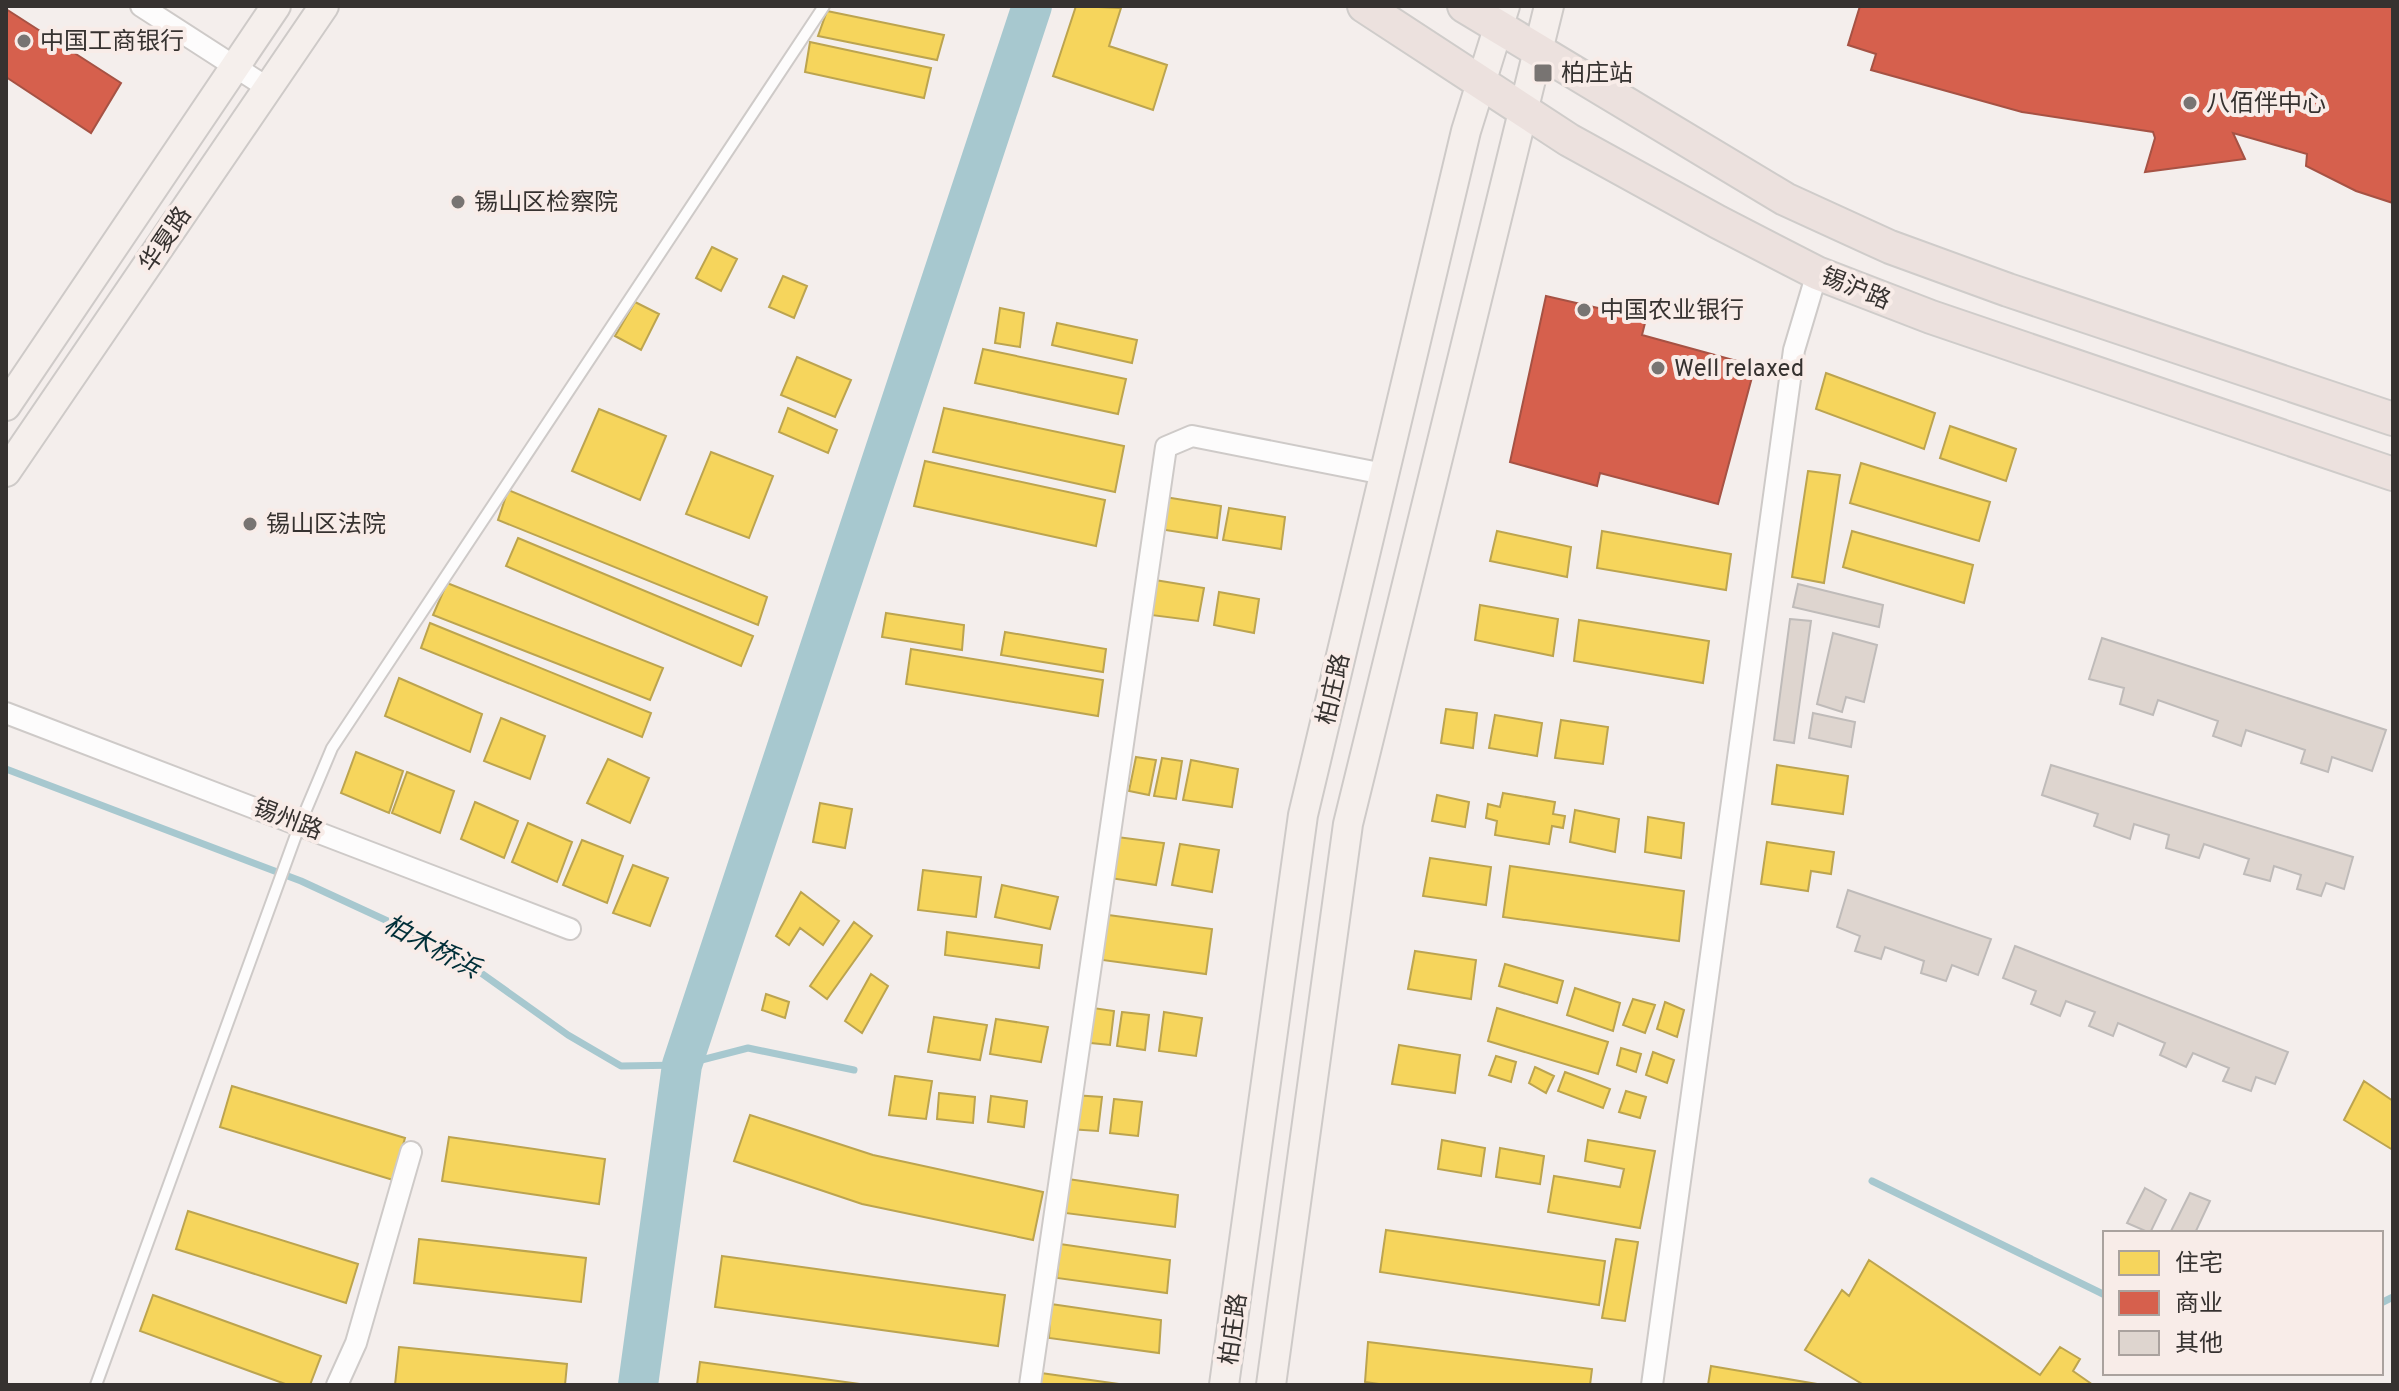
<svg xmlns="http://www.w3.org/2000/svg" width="2399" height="1391" viewBox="0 0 2399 1391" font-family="Overpass,'Noto Sans SC',sans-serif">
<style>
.homes{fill:#f6d55c;stroke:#bca44f;stroke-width:2}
.shops{fill:#d6604d;stroke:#a65244;stroke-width:2}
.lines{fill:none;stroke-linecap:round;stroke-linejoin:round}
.stream{stroke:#a7c8cf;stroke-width:7}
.river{stroke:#a7c8cf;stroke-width:40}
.building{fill:#ded5cf;stroke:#bfbbb9;stroke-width:2}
.lane-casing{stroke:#cecac8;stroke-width:14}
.street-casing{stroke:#cecac8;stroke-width:24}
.secondary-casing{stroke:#cecac8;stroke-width:32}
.primary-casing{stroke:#cfccca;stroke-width:36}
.lane{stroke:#fdfcfc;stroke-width:10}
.street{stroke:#fdfcfc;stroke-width:20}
.secondary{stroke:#f5efec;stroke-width:28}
.primary{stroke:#ece1de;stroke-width:32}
.poi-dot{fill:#787472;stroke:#f8ece8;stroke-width:3}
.labels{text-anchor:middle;stroke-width:8;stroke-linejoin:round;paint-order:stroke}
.poi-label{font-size:24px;fill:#363230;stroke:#f8ece8;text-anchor:start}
.street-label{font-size:24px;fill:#363230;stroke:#f8ece8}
.water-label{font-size:26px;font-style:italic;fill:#002f38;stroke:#f8ece8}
</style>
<rect width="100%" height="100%" fill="#f4eeec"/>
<path class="homes" d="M1076 6 1121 8 1109 46 1167 65 1153 110 1053 76Z
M827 11 944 35 937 60 818 36Z
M810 42 931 68 924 98 805 72Z
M712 247 737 259 721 291 696 278Z
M783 276 807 286 794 318 769 307Z
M635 302 659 314 641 350 615 336Z
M1000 308 1024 313 1020 347 995 343Z
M1057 323 1137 340 1132 363 1052 345Z
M983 349 1126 379 1118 414 975 383Z
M797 357 851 380 835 417 781 395Z
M1826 373 1935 413 1924 449 1816 409Z
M788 408 837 430 828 453 779 432Z
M944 408 1124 446 1115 492 933 452Z
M599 409 666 436 640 500 572 471Z
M1950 426 2016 449 2006 481 1940 458Z
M711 452 773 476 749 538 686 514Z
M925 461 1105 500 1096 546 914 506Z
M1861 463 1990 502 1979 541 1850 503Z
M1808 471 1840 475 1824 583 1792 577Z
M508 490 767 597 758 625 498 520Z
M1165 497 1221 506 1217 538 1159 529Z
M1229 508 1285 517 1281 549 1223 540Z
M1497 531 1571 547 1567 577 1490 561Z
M1602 531 1731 554 1726 590 1597 568Z
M1852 531 1973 565 1964 603 1843 567Z
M518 538 753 636 741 666 506 566Z
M1155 580 1204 588 1198 621 1151 615Z
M447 583 663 668 650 700 433 615Z
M1219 592 1259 599 1254 633 1214 625Z
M1480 605 1558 619 1553 656 1475 640Z
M886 613 964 625 962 650 882 637Z
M1579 620 1709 641 1703 683 1574 661Z
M430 623 651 713 642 737 421 648Z
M1005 632 1106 649 1103 672 1001 655Z
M911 649 1103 680 1098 716 906 684Z
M399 678 482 714 470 752 385 716Z
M1446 709 1477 713 1473 748 1441 743Z
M1495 715 1542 723 1537 756 1489 748Z
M501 718 545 736 530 779 484 761Z
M1561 720 1608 727 1603 764 1555 758Z
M356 752 403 771 389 813 341 793Z
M1136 757 1156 760 1149 795 1129 791Z
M1162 758 1182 761 1176 799 1154 796Z
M608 759 649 778 630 823 587 803Z
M1191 760 1238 769 1232 807 1183 800Z
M1777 765 1848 776 1843 814 1772 804Z
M407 772 454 791 440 833 392 813Z
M1503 793 1555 802 1553 814 1565 816 1563 828 1552 826 1549 844 1495 835 1497 821 1486 818 1488 804 1500 807Z
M1437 795 1469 802 1465 827 1432 821Z
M475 802 518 821 504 858 461 839Z
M820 803 852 809 845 848 813 842Z
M1575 810 1619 819 1615 852 1570 842Z
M1648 817 1684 823 1681 858 1645 852Z
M528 823 572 842 557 882 512 862Z
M1117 837 1164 843 1156 885 1110 878Z
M582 840 623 856 607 903 563 885Z
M1767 842 1834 852 1831 874 1811 871 1808 891 1761 884Z
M1180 844 1219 850 1212 892 1172 885Z
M1430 858 1491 867 1486 905 1423 896Z
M633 865 668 878 650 926 613 913Z
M1510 866 1684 891 1679 941 1503 917Z
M923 870 981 877 976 917 918 910Z
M1002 885 1058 897 1050 929 995 917Z
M801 892 839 921 823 945 800 928 789 945 776 936Z
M1101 914 1212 929 1206 974 1095 959Z
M854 922 872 936 827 999 810 986Z
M947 932 1042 945 1039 968 945 955Z
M1415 951 1476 960 1471 999 1408 989Z
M1505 964 1563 981 1557 1003 1499 986Z
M871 974 888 986 862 1033 845 1021Z
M1575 988 1620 1003 1613 1031 1567 1015Z
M766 994 789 1002 785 1018 762 1010Z
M1633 999 1655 1005 1645 1033 1623 1025Z
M1665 1002 1684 1010 1677 1037 1657 1029Z
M1086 1007 1114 1011 1110 1045 1081 1042Z
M1497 1008 1608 1042 1598 1074 1488 1041Z
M1122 1012 1149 1015 1145 1050 1117 1046Z
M1164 1012 1202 1018 1196 1056 1159 1051Z
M934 1017 987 1025 980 1060 928 1052Z
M996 1019 1048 1027 1041 1062 990 1054Z
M1399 1045 1460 1055 1455 1093 1392 1084Z
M1621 1048 1641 1054 1636 1072 1617 1065Z
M1653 1052 1674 1060 1667 1083 1646 1075Z
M1496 1056 1516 1062 1511 1082 1489 1075Z
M1535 1067 1554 1076 1546 1093 1529 1083Z
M1565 1072 1610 1089 1603 1108 1558 1091Z
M895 1076 932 1081 926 1119 889 1115Z
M2364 1081 2393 1101V1150L2344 1120Z
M232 1086 405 1138 393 1180 220 1127Z
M1626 1091 1646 1097 1640 1118 1619 1112Z
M939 1093 975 1097 973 1123 937 1119Z
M1073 1095 1102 1097 1098 1131 1069 1129Z
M991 1096 1027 1101 1024 1127 988 1122Z
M1114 1099 1142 1102 1138 1136 1110 1133Z
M750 1115 873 1155 1043 1192 1033 1240 862 1204 734 1161Z
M449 1137 605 1159 599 1204 442 1181Z
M1442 1140 1485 1148 1481 1176 1438 1169Z
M1588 1140 1655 1151 1640 1228 1548 1212 1554 1176 1620 1187 1624 1169 1585 1161Z
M1500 1148 1544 1156 1540 1184 1496 1177Z
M1068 1179 1178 1195 1175 1227 1065 1213Z
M188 1211 358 1264 346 1303 176 1249Z
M1386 1230 1605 1261 1599 1305 1380 1272Z
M419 1239 586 1258 581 1302 414 1283Z
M1616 1239 1638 1242 1625 1321 1602 1318Z
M1060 1244 1170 1260 1167 1293 1057 1278Z
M722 1256 1005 1295 998 1346 715 1307Z
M1869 1260 2040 1375 2060 1347 2080 1359 2073 1371 2093 1385H1864L1805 1350 1842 1290 1849 1296Z
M153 1295 321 1356 310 1385H288L140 1331Z
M1051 1304 1161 1320 1159 1353 1049 1338Z
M1368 1342 1592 1369 1590 1385H1386L1365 1382Z
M399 1347 567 1364 565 1385H395Z
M700 1362 867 1385H697Z
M1711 1366 1823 1385H1708Z
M1041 1373 1126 1385H1040Z"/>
<path class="shops" d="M1860 6H2393V203L2356 191 2306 166 2307 154 2233 133 2245 159 2145 172 2155 138 2153 132 2022 112 1871 70 1876 54 1848 45Z
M6 9 121 83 91 133 6 77Z
M1546 296 1646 319 1642 335 1755 366 1718 504 1600 473 1597 486 1510 462Z"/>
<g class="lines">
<path class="stream" d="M6 769 301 881 446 948 568 1035 621 1066 682 1065 748 1048 854 1070
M1872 1181 2105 1295
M2381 1303 2393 1297"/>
<path class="river" d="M638 1385 682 1065 1032 6"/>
</g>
<path class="building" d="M1798 584 1883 605 1879 627 1793 607Z
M1790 619 1811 621 1794 743 1774 740Z
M1833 633 1877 645 1864 702 1846 697 1842 712 1817 704Z
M2102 638 2386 730 2372 771 2332 757 2328 772 2301 763 2305 750 2246 730 2241 746 2213 736 2218 721 2158 700 2153 715 2120 704 2124 688 2089 679Z
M1813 713 1855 722 1851 747 1809 738Z
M2051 765 2353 857 2344 889 2326 883 2321 896 2297 889 2301 875 2274 866 2270 881 2244 874 2249 859 2204 844 2199 858 2166 848 2169 835 2134 824 2130 839 2094 826 2098 814 2042 795Z
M1848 890 1991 939 1978 975 1952 965 1946 981 1921 973 1924 961 1885 947 1881 959 1855 951 1860 936 1837 927Z
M2015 946 2288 1052 2275 1084 2256 1077 2251 1091 2223 1081 2229 1068 2193 1053 2186 1067 2160 1055 2165 1043 2118 1023 2113 1036 2089 1026 2095 1012 2066 1001 2060 1016 2031 1004 2036 991 2003 978Z
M2145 1188 2166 1200 2150 1233 2127 1223Z
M2190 1193 2210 1201 2195 1233H2170Z"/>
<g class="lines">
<defs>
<path id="lane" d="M96 1385 300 824 332 748 824 6"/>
<path id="street" d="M141 6 268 88
M6 713 570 929
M337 1385 356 1343 411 1152
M1030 1385 1166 447 1192 436 1384 474
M1652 1385 1794 350 1817 273"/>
<path id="secondary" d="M6 406 276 6
M6 472 324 6
M1224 1385 1303 815 1466 131 1505 6
M1271 1385 1348 824 1549 6"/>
<path id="primary" d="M1364 6 1569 140 1718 222 1817 273 1931 317 2393 474
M1464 6 1785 199 1890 247 2008 290 2393 419"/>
</defs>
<use href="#lane" class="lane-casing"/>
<use href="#street" class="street-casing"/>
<use href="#secondary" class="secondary-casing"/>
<use href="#primary" class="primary-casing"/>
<use href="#lane" class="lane"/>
<use href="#street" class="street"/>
<use href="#secondary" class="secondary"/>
<use href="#primary" class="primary"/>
</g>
<g class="poi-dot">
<circle cx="24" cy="41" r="8"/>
<rect x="1533" y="63" width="20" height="20" rx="4"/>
<circle cx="2190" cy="103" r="8"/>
<circle cx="458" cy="202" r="8"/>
<circle cx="1584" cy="310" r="8"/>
<circle cx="1658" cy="368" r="8"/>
<circle cx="250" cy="524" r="8"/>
</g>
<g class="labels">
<g class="poi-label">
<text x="40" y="49">中国工商银行</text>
<text x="1561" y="81">柏庄站</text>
<text x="2206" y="111">八佰伴中心</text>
<text x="474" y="210">锡山区检察院</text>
<text x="1600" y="318">中国农业银行</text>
<text x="1674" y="376">Well relaxed</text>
<text x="266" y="532">锡山区法院</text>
</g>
<g class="street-label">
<text transform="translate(165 239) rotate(-56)" y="8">华夏路</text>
<text transform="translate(1856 288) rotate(22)" y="8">锡沪路</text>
<text transform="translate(1333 689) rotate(-77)" y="8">柏庄路</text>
<text transform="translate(288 819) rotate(21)" y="8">锡州路</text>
<text transform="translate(1233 1329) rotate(-82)" y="8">柏庄路</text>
</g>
<g class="water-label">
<text transform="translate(432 946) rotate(28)" y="9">柏木桥浜</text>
</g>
</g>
<rect width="2399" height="1391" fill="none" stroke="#363230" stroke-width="16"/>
<rect x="2103" y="1231" width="280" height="144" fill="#f8ece8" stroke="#aaa29e" stroke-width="2"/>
<rect x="2119" y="1251" width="40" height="24" fill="#f6d55c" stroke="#aaa29e" stroke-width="2"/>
<text x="2175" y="1271" font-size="24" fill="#363230">住宅</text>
<rect x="2119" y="1291" width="40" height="24" fill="#d6604d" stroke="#aaa29e" stroke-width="2"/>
<text x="2175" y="1311" font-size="24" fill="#363230">商业</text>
<rect x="2119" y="1331" width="40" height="24" fill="#ded5cf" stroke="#aaa29e" stroke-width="2"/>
<text x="2175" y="1351" font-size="24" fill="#363230">其他</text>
</svg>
